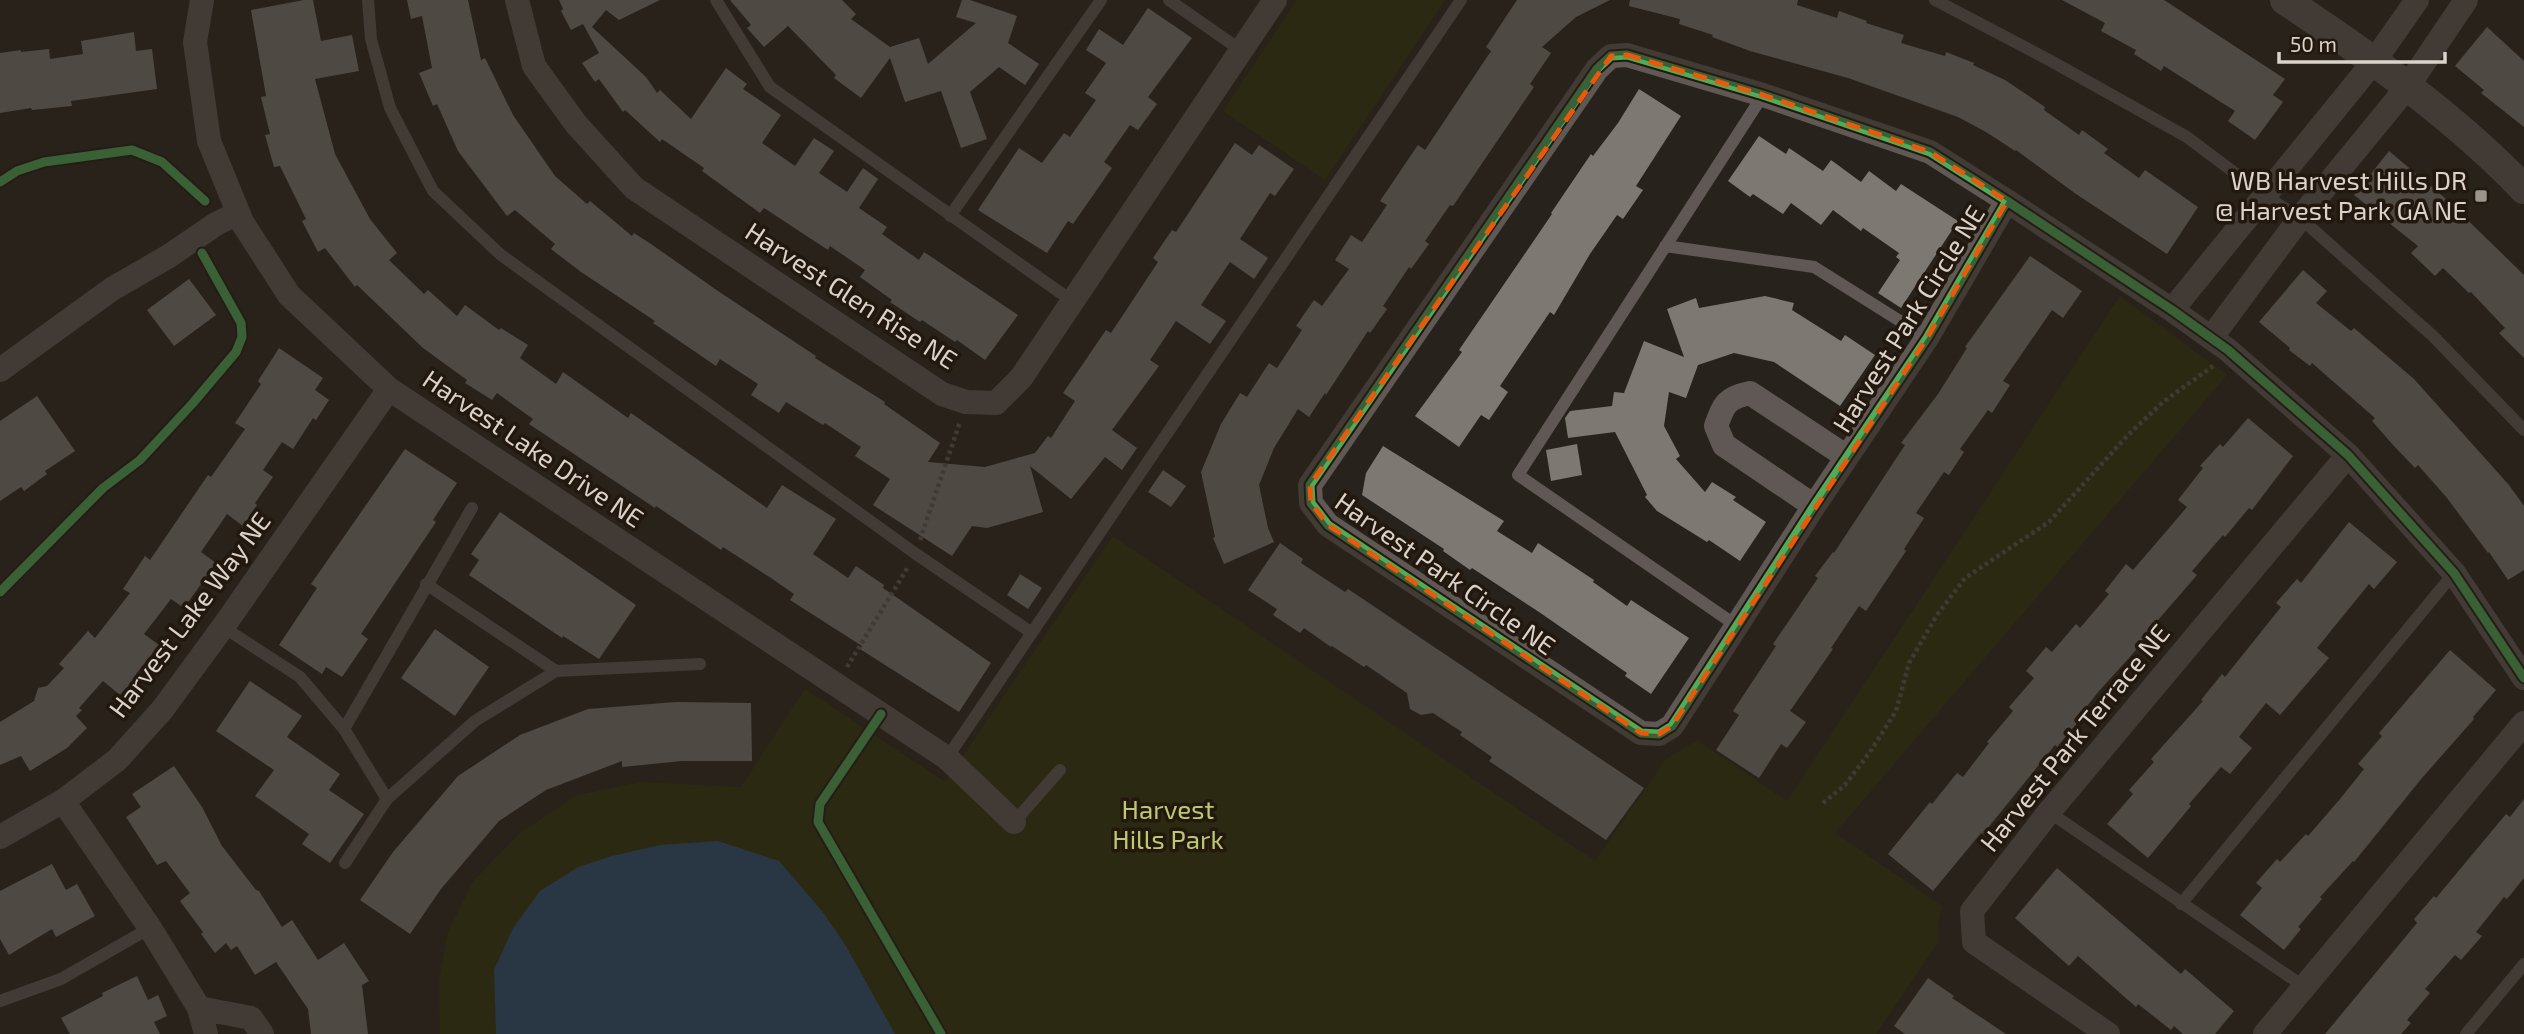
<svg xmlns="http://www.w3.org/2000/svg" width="2524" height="1034" viewBox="0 0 2524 1034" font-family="'Exo 2',sans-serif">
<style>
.green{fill:#2f3205}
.water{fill:#2c4e73}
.building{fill:#7d7872}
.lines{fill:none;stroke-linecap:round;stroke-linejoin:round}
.path{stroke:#5f5853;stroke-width:4.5;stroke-dasharray:3.5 3.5;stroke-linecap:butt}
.service{stroke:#605854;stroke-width:12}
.minor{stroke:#605854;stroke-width:24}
.tertiary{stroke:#605854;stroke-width:30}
.cycleway-casing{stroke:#23180e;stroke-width:13}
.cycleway{stroke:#51ab58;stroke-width:9}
.marked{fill:none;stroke:#e8590c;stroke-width:5;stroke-dasharray:14 9;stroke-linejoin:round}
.poi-dot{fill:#9c958e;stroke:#23180e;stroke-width:2.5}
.labels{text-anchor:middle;stroke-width:7;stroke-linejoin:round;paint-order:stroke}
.poi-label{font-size:26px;fill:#dad3cc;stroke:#23180e;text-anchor:end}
.street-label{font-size:26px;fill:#dad3cc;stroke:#23180e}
.park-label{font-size:26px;fill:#bcc971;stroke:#23180e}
</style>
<rect width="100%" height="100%" fill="#28221c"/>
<path class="green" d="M1297 0H1445L1325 180 1223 111Z
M2120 296 2227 375 1835 833 1942 906 1938 923 1939 941 1876 1034H440L439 981 448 931 473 881 519 834 577 795 641 782 741 787 805 689 945 782 1113 536 1595 861 1666 759 1697 740 1787 801Z"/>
<path class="water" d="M718 841 779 861 822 911 846 946 895 1034H496L494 970 513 928 540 891 578 867 612 856 660 845Z"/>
<path class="building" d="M304 0H313L321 41 352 35 359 71 315 79 335 154 370 219 397 253 389 260 424 294 428 290 457 316 465 305 499 330 501 328 528 345 520 358 556 384 563 372 628 418 631 413 767 508 782 485 836 519 813 554 848 578 856 566 884 585 883 588 991 663 959 712 860 649 862 646 790 600 794 594 771 578 723 547 721 550 656 506 655 508 529 424 533 419 497 393 492 400 465 383 467 380 423 348 357 285 355 287 325 248 318 252 302 221 306 219 280 166 274 167 265 135 270 134 261 97 266 96 251 10Z
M407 0H468L481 60 485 58 513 115 555 176 587 204 590 201 632 236 634 233 651 244 718 291 816 356 815 358 885 402 884 404 940 443 928 462 985 467 1035 453 1048 436 1051 438 1075 401 1063 393 1106 330 1111 333 1158 262 1153 258 1172 230 1176 232 1235 143 1252 155 1259 145 1294 169 1275 196 1270 193 1240 239 1268 258 1254 279 1230 262 1201 305 1226 321 1210 344 1176 321 1150 360 1159 366 1112 430 1137 448 1122 470 1105 457 1071 499 1030 466 1043 512 987 528 972 526 952 556 873 505 890 479 855 456 861 447 825 423 823 425 786 402 779 413 751 395 758 384 720 359 716 366 653 323 655 321 581 272 551 249 555 244 515 210 507 216 458 151 437 104 433 106 419 73 432 68 422 16 411 19Z
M559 0H660L619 20 606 10 592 27 646 77 657 93 660 90 691 119 726 68 747 84 743 89 781 115 762 143 795 166 814 138 834 151 819 173 847 192 863 168 878 179 859 208 887 227 882 234 919 260 924 252 1018 315 985 360 957 340 955 342 922 320 920 322 890 302 892 300 860 277 865 270 830 246 828 250 764 208 760 213 702 171 704 168 662 139 660 142 625 110 623 112 599 79 595 82 582 63 599 53 583 24 571 30 561 11 563 9Z
M730 0H842L856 14 851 19 890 47 919 38 928 64 976 23 956 17 962 0H970L1017 16 1008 43 1039 64 1025 85 999 67 970 92 987 139 961 148 941 91 905 102 890 58 861 98 834 78 836 75 788 26 764 47 747 28 751 25Z
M1517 0H1610L1576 17 1542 47 1551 53 1530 84 1534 87 1453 206 1450 205 1425 241 1429 244 1411 269 1409 267 1383 306 1387 309 1370 333 1368 331 1326 395 1325 393 1309 417 1298 409 1274 448 1259 485 1268 528 1274 542 1224 564 1213 538 1215 537 1201 472 1221 424 1240 393 1247 397 1269 363 1277 368 1302 330 1296 326 1314 300 1322 306 1349 269 1335 260 1351 235 1362 242 1387 205 1380 201 1418 145 1425 150 1491 51 1486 47Z
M1630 0H1798L1797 5 1837 18 1839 11 1867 21 1866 23 1904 35 1901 43 1945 56 1946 52 1974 63 1973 65 2005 80 2045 107 2044 110 2079 135 2082 130 2108 149 2104 153 2139 178 2145 170 2198 207 2167 254 2076 194 2016 150 2015 151 1986 132 1958 117 1848 78 1750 51 1712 37 1713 35 1679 24 1680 19 1629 6Z
M2062 0H2164L2285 79 2273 95 2283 102 2255 140 2228 121 2235 111 2164 66 2161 71 2134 54 2136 50 2101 31 2105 23Z
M1148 8 1192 38 1148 97 1157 104 1138 130 1130 125 1104 162 1112 168 1073 224 1068 221 1047 253 978 210 1019 148 1042 163 1064 133 1070 137 1096 100 1085 93 1106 63 1086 50 1099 29 1123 45Z
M2487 27 2524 61V127L2481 93 2484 90 2455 66Z
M134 32 136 51 152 49 157 89 71 101 72 106 32 110 31 108 0 113V53L21 50V52L49 49 50 59 83 54 81 41Z
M1639 89 1681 116 1636 186 1643 190 1623 219 1617 215 1590 254 1554 315 1550 312 1500 386 1508 392 1489 420 1481 415 1459 447 1415 416 1462 352 1459 350 1552 214 1551 213 1591 154 1593 156 1618 123Z
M1759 136 1786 154 1789 148 1823 171 1831 160 1861 182 1869 171 1896 191 1901 184 1958 221 1901 308 1878 293 1900 260 1896 257 1899 253 1863 228 1861 231 1833 210 1821 225 1791 203 1783 214 1753 194 1750 197 1728 181Z
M2389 151 2446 199 2524 275V358L2499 333 2505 328 2471 292 2469 293 2443 268 2435 276 2411 253 2418 246 2354 195Z
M2030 256 2082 291 2063 318 2052 310 2003 381 2010 385 1992 413 1988 410 1960 449 1964 452 1949 475 1944 472 1916 513 1924 518 1904 549 1906 551 1866 611 1859 606 1831 648 1833 649 1790 711 1806 722 1787 748 1781 744 1759 778 1716 750 1739 715 1733 711 1776 646 1773 644 1818 578 1815 576 1833 552 1834 553 1905 445 1901 443 1938 394 1967 348 1965 347Z
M2303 270 2327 291 2316 303 2351 331 2354 328 2414 379 2509 485 2524 506V570L2508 580 2489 552 2488 553 2447 498 2418 465 2415 468 2394 446 2372 421 2375 418 2312 363 2310 366 2289 350 2290 348 2259 322Z
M189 279 216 315 174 346 147 310Z
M1765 296 1794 303 1792 310 1841 341 1845 335 1875 355 1840 406 1774 362 1734 353 1698 365 1686 398 1669 392 1664 426 1680 456 1676 459 1705 492 1712 482 1736 497 1733 500 1766 522 1740 561 1709 540 1707 542 1657 511 1645 497 1647 495 1615 432 1568 438 1565 418 1570 411 1612 406 1614 392 1624 393 1644 341 1684 357 1667 309 1696 298 1699 308Z
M279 348 323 378 315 390 329 400 316 420 313 418 293 449 282 442 263 470 273 477 255 503 257 505 243 526 227 514 201 552 216 563 184 608 171 599 144 634 159 645 136 674 138 675 120 695 103 681 79 708 82 710 76 716 87 728 67 748 30 771 21 756 0 765V722L34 701 38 688 47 686 64 668 59 664 88 631 95 638 130 593 123 589 145 556 150 560 208 475 211 477 245 429 235 423 261 384 258 381Z
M37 396 75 451 45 471 47 474 24 491 21 487 0 501V421Z
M2248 418 2293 456 2252 510 2249 508 2225 537 2223 535 2192 571 2197 575 2146 634 2148 636 2129 658 2099 691 2076 720 2078 722 2057 747 2055 745 1983 834 1981 833 1933 891 1888 854 1930 802 1932 804 1957 773 1963 777 1989 743 1987 742 2013 711 2009 707 2034 678 2026 671 2046 647 2052 652 2076 624 2080 628 2109 594 2105 591 2126 564 2133 570 2187 507 2178 500 2203 468 2200 466 2220 444 2223 447Z
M1577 444 1582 475 1551 481 1546 450Z
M1383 446 1504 521 1497 531 1532 553 1538 543 1594 580 1593 582 1627 606 1631 600 1689 638 1651 694 1625 676 1627 673 1539 612 1472 568 1470 570 1443 551 1444 549 1362 495 1366 473Z
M405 449 457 483 433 520 436 522 361 634 368 639 342 677 326 667 322 674 279 645 317 588 311 584Z
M1163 470 1186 486 1171 507 1148 492Z
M500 512 636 605 599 659 563 636 562 638 469 575 479 560 471 554Z
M2349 522 2397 562 2374 589 2369 584 2317 648 2329 658 2280 715 2266 703 2239 737 2252 748 2230 774 2221 767 2189 804 2191 806 2148 858 2107 824 2133 794 2129 790 2154 762 2151 759 2203 701 2201 700 2222 674 2225 677 2281 607 2276 603 2297 579 2301 583Z
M1280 543 1303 559 1301 563 1345 592 1348 589 1644 788 1606 840 1489 761 1492 757 1460 735 1462 732 1433 713 1421 715 1410 709 1407 693 1366 665 1364 667 1332 646 1331 647 1304 628 1300 633 1273 615 1277 609 1248 590Z
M1020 574 1042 588 1028 609 1007 595Z
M435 629 489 667 455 716 401 678Z
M2450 650 2496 690 2473 717 2474 719 2422 778 2354 862 2353 861 2320 897 2322 899 2298 927 2301 929 2284 950 2240 915 2262 888 2256 883 2277 859 2280 862 2306 834 2308 836 2340 799 2364 769 2358 764 2382 736 2379 733Z
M250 681 302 716 287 737 340 774 329 790 364 814 330 863 302 844 309 834 255 796 274 770 216 731Z
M676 702 751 703 752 761H682L622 767V761L546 790 499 821 441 889 410 934 360 900 393 852 458 776 520 735 588 709Z
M174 766 202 807 222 846 256 890 259 891 282 927 292 920 318 960 344 943 369 981 362 985 368 1034H311L308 1009 276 962 255 975 237 946 231 950 226 943 215 953 201 934 203 932 180 901 190 893 166 861 157 865 126 817 141 807 132 794Z
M2524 799V878L2507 899 2504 897 2476 932 2482 936 2461 960 2455 955 2425 989 2430 993 2407 1020 2411 1023 2401 1034H2325L2417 923 2414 919 2434 896 2436 898 2506 814 2510 817Z
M52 864 66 890 77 884 95 916 56 937 52 929 9 955 0 939V891Z
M2057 868 2181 974 2185 969 2234 1011 2215 1034H2183L2174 1026 2171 1030 2138 1004 2136 1007 2078 956 2069 966 2015 918Z
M137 976 148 1000 158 995 167 1016 154 1022 160 1034H70L61 1018 103 996 102 993Z
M1928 978 1954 996 1952 998 2006 1034H1905L1894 1026Z"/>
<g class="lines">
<path class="path" d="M920 540 960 422
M847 667 908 567
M1823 803 1845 785 1870 752 1896 711 1909 663 1937 615 1965 578 2049 522 2127 436 2163 402 2213 366"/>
<path class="service" d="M368 0 371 39 390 108 433 191 501 255 916 554 1032 633
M716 0 770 87 1072 301
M1169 0 1242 51
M1935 0 2051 61 2187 137 2264 195 2300 218 2433 336 2524 430
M950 216 1101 0
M1665 246 1814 267 1927 338
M426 584 556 671 700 664
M1737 626 1518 475 1763 95
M223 627 300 677 344 729 387 799
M344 729 472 508
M947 758 1461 0
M2049 812 2306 988
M1014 822 1060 770
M345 863 387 799 475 721 556 671
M2181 904 2454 573
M0 1001 61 979 150 928
M2466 1034 2524 964"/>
<path class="minor" d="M202 0 195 42 209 141 242 222 289 295 389 389 947 758 1014 822
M517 0 534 66 576 124 634 188 942 394 966 402 996 403 1021 378 1275 0
M2007 201 1930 152 1763 95 1627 55 1611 56 1597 69 1310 485 1311 503 1328 525 1641 733 1659 734 1672 726 1814 506 1927 338 2007 201 2172 310 2228 350 2348 455 2454 573 2524 678
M2172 310 2375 60 2417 0
M2211 338 2300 218 2408 86 2466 0
M0 370 112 289 169 256 216 224 238 213
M1814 506 1724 445 1716 426C1724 404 1726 398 1750 393L1847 457
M63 801 150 928 199 1008 206 1034
M0 837 63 801 117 760 162 710 223 627 389 389
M199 1008 251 1018 262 1034
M2108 1034 1974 942 1972 911 2049 812 2348 455
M2265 1034 2524 723"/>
<path class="tertiary" d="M2285 0C2370 57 2453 115 2524 189"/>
<defs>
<path id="cycleway" d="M0 182 17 171 44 162 132 150 162 162 205 201
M2007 201 1930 152 1763 95 1627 55 1611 56 1597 69 1310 485 1311 503 1328 525 1641 733 1659 734 1672 726 1814 506 1927 338 2007 201 2172 310 2228 350 2348 455 2454 573 2524 678
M0 592 103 488 140 460 192 404 236 352 242 337 241 323 202 253
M881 714 820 804 818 822 941 1034"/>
</defs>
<use href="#cycleway" class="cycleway-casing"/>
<use href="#cycleway" class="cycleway"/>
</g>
<path d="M0 0H2524V1034H0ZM1627 55 1763 95 1930 152 2007 201 1927 338 1672 726 1659 734 1641 733 1328 525 1311 503 1310 485 1611 56Z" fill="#28221c" fill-opacity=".55" fill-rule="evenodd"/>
<path class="marked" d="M1627 55 1763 95 1930 152 2007 201 1927 338 1672 726 1659 734 1641 733 1328 525 1311 503 1310 485 1611 56Z"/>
<rect class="poi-dot" x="2474" y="189" width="14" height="14" rx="3.5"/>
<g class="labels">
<g class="poi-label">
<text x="2467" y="190">WB Harvest Hills DR<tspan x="2467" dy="30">@ Harvest Park GA NE</tspan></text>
</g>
<g class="street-label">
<text transform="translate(851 296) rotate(33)" y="9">Harvest Glen Rise NE</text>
<text transform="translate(1909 319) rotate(-58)" y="9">Harvest Park Circle NE</text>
<text transform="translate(533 449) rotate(34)" y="9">Harvest Lake Drive NE</text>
<text transform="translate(1445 574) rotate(35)" y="9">Harvest Park Circle NE</text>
<text transform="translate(190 615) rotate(-53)" y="9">Harvest Lake Way NE</text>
<text transform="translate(2075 738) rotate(-51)" y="9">Harvest Park Terrace NE</text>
</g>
<g class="park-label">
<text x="1168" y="819">Harvest<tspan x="1168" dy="30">Hills Park</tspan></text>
</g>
</g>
<path d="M2279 52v10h166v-10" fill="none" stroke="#dad3cc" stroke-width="3.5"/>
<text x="2290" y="52" font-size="21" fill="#dad3cc" stroke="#23180e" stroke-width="5" paint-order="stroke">50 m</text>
</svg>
